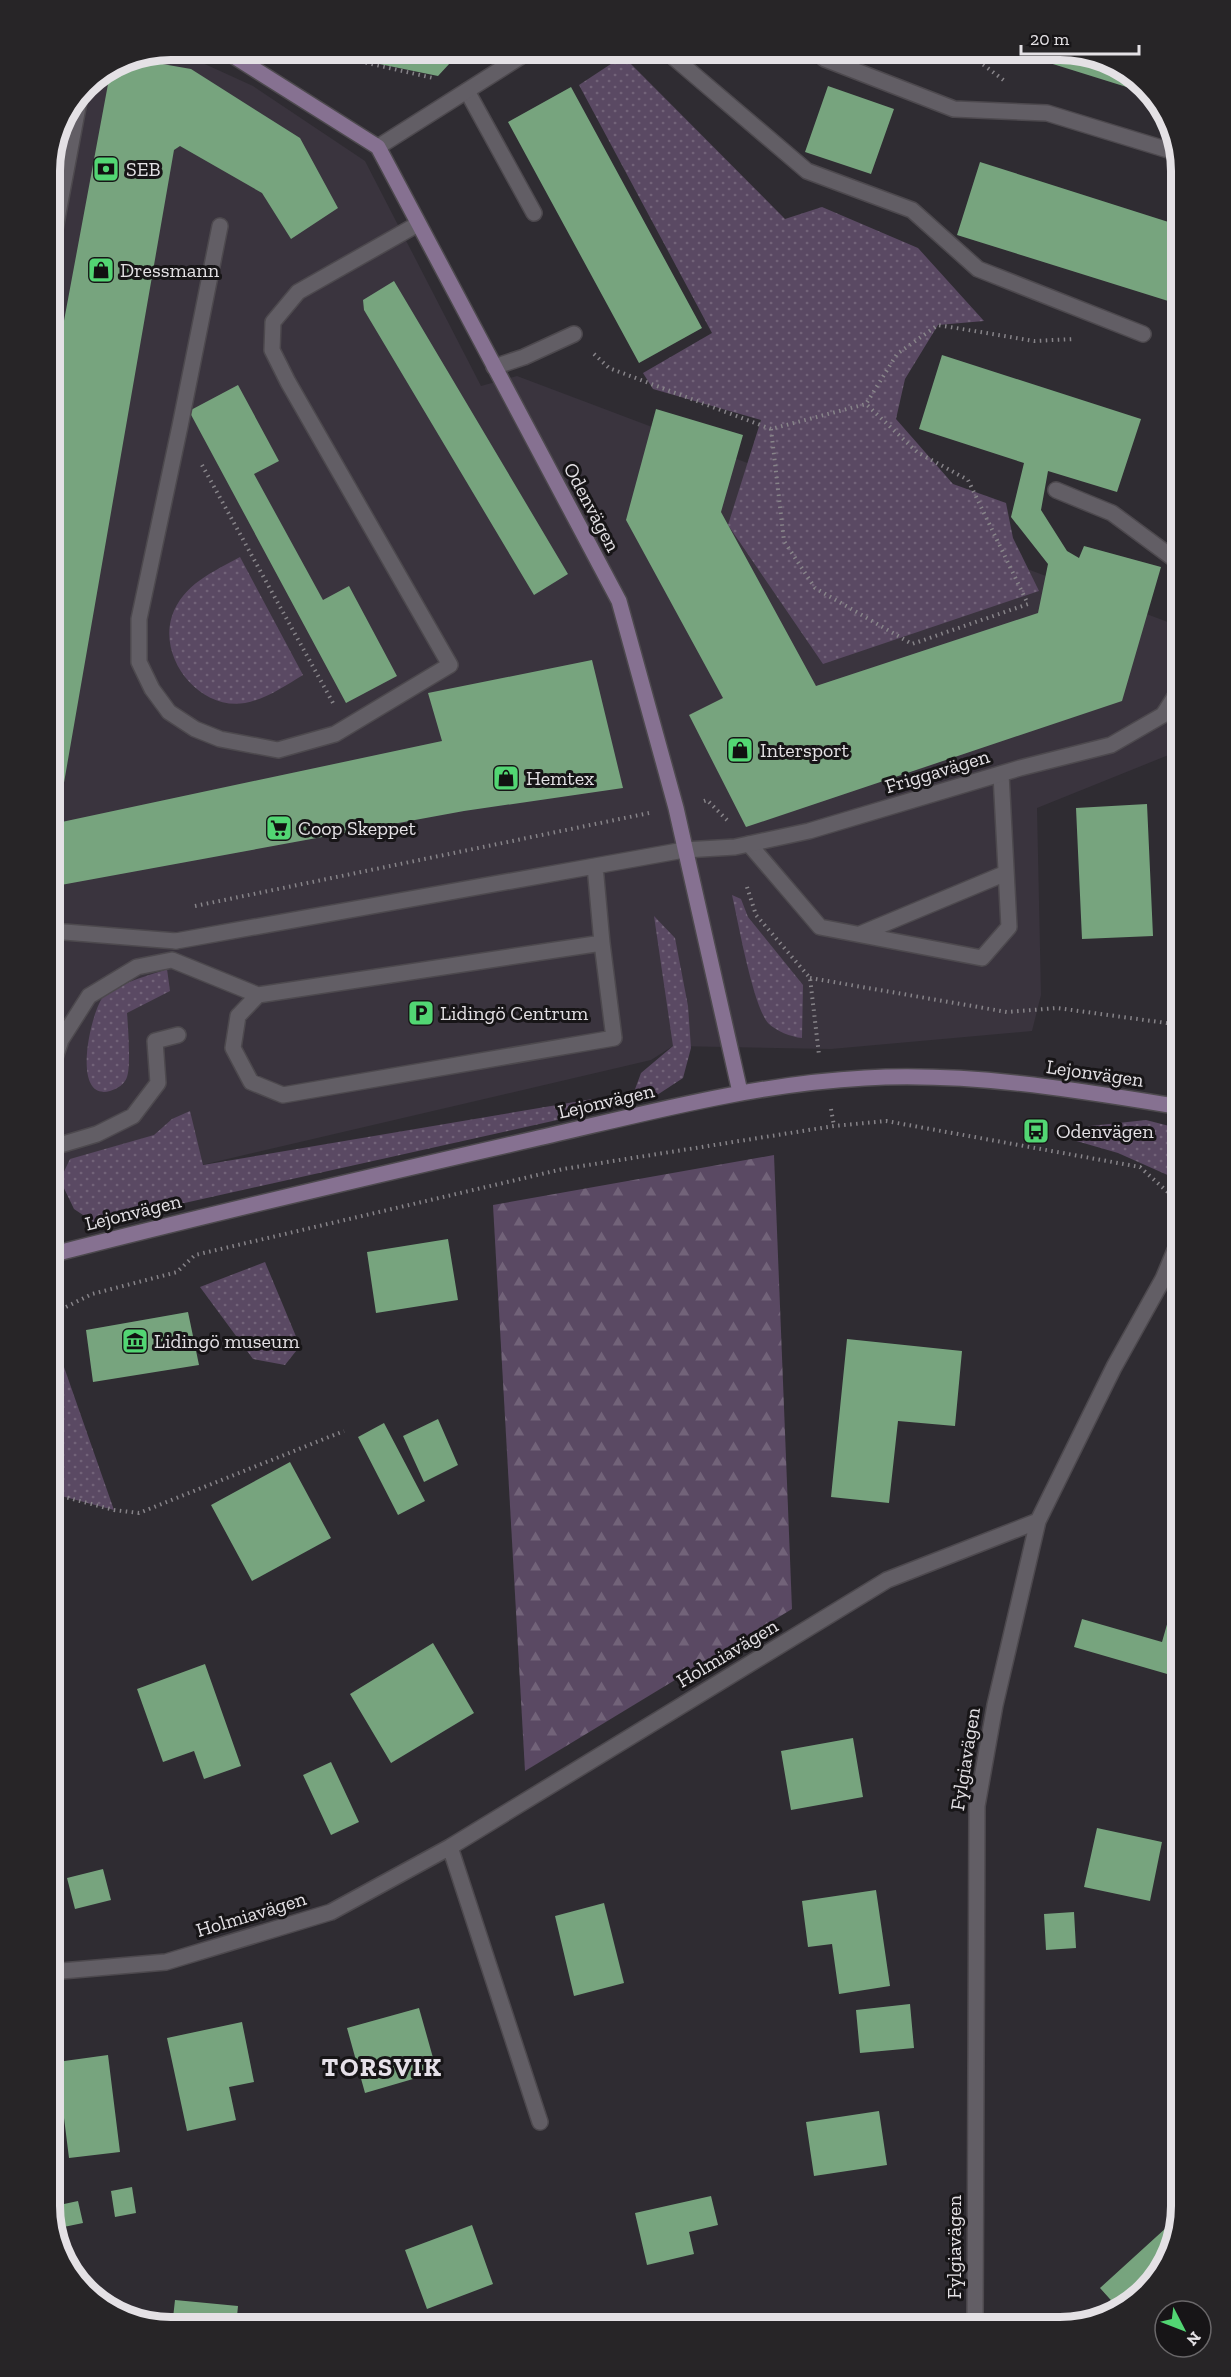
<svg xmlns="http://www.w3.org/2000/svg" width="1231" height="2377" viewBox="0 0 1231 2377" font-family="'Zilla Slab',serif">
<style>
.built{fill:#3a343e}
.grass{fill:url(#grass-dots)}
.forest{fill:url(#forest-firs)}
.building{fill:#77a47e}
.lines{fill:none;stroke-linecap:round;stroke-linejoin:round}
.lane-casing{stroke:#4d494e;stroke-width:18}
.street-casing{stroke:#4d494e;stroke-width:18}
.secondary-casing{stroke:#4d494e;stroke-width:18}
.path{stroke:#878489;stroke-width:4;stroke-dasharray:1.5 4.5;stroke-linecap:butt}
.lane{stroke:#625e65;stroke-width:15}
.street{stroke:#625e65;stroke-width:15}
.secondary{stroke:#867191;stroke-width:15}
.labels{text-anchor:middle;stroke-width:6;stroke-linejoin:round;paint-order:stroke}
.poi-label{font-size:20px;fill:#e4e1e5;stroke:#171517;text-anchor:start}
.street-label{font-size:20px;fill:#e4e1e5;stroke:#171517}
.district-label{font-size:26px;font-weight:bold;letter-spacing:1.5px;fill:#e6e1e9;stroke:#171517}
.rim{fill:none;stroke:#e4e1e5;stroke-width:8}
</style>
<defs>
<pattern id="grass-dots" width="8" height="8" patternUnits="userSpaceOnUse" patternTransform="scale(1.5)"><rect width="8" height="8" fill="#5a4963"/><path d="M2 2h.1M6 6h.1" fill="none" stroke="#726379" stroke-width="1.8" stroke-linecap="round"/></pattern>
<pattern id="forest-firs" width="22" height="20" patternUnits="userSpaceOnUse" patternTransform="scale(1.5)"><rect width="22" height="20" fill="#5a4963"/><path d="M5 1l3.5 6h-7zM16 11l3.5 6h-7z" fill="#726379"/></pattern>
</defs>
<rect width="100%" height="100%" fill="#2f2c32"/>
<path class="built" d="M174 50 253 86 365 161 481 386 517 376 1181 627V750L1037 808 1041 995 1032 1031 831 1049 673 1046 651 1060 202 1165 50 1186V163L59 124 85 85 125 59Z"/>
<path class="grass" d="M623 56 785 219 822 207 918 248 984 321 938 325 905 379 896 419 953 484 1006 503 1013 538 1039 591 823 664 728 525 761 420 653 389 643 373 712 333 579 85Z
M240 557 303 675C285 686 266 699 245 703 200 711 158 659 172 616 183 584 213 572 240 557Z
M732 895 741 899 748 917 803 985 802 1038C791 1037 776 1031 768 1023 753 1006 738 921 732 895Z
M654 916 675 938 688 1006 691 1048 683 1078 651 1099 95 1223 74 1209 60 1180 70 1159 154 1135 172 1119 190 1111 203 1165 634 1092 641 1073 673 1046Z
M167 969 170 991 127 1013C128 1026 131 1067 127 1077 125 1084 117 1089 110 1091 69 1102 92 1007 104 996 116 984 151 975 167 969Z
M1146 1120 1181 1129V1181L1118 1153 1073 1140 1072 1128Z
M265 1262 300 1346 285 1365 253 1359 200 1287Z
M50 1327 114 1510 50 1493Z"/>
<path class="forest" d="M774 1155 792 1609 525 1771 493 1205Z"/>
<path class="building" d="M349 50H462L438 76 350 58Z
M1044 50H1068L1134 74 1149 94 1040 60Z
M128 58 191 69 300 138 338 208 291 239 262 193 180 146 174 150 57 823 442 741 428 693 592 660 623 788 464 811 50 887V396L111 68Z
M828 86 894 109 871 174 805 152Z
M571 87 702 328 639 363 508 122Z
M980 162 1181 226V305L957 235Z
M394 281 568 574 534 595 364 310 363 300Z
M942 355 1141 419 1117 492 1048 471 1041 510 1067 551 1079 558 1084 546 1161 567 1122 701 746 827 689 715 723 698 626 520 656 409 743 435 721 512 816 686 1038 613 1048 564 1011 517 1024 463 919 429Z
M238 385 279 461 254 474 323 600 349 586 397 676 346 703 189 411Z
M1147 804 1153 936 1082 939 1076 808Z
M448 1239 458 1300 376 1313 367 1252Z
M188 1312 199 1365 93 1382 86 1330Z
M847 1339 962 1351 955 1426 898 1421 889 1503 831 1497Z
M438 1419 458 1465 424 1482 403 1436Z
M384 1423 425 1501 398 1515 358 1437Z
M290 1462 331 1538 252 1581 211 1505Z
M1181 1575V1678L1074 1647 1082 1619 1162 1642Z
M433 1643 474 1713 391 1763 350 1694Z
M205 1664 241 1766 204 1779 194 1751 163 1762 137 1689Z
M853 1738 863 1797 791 1810 781 1751Z
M331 1762 359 1822 331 1835 303 1775Z
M1097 1828 1162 1842 1150 1901 1084 1887Z
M50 1848 62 1849 60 1905H50Z
M103 1869 111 1900 75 1909 67 1878Z
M876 1890 890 1986 839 1994 832 1944 808 1947 802 1901Z
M604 1903 624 1983 574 1996 555 1916Z
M1074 1912 1076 1948 1046 1950 1044 1914Z
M910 2004 914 2048 860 2053 856 2010Z
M419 2008 437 2072 365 2093 347 2028Z
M242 2022 254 2082 229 2087 236 2120 187 2131 167 2038Z
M108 2055 120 2152 69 2158 57 2062Z
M879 2111 887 2165 814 2176 806 2122Z
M132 2187 136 2213 115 2217 111 2191Z
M711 2196 718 2225 689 2232 694 2254 647 2265 635 2213Z
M78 2201 83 2223 54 2229 50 2207Z
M1178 2217 1161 2274 1118 2308 1100 2288Z
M472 2225 493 2284 427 2309 405 2250Z
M175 2300 238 2306 236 2327H172Z"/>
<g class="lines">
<defs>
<path id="lane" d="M665 50 807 171 912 210 978 269 1143 334
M814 50 825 59 954 109 1047 113 1178 153
M467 91 534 213
M220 226 180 426 139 619V662L152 689 169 712 195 729 220 739 278 750 335 734 450 665 288 382 272 350 273 322 298 292 418 224
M494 367 524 357 574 334
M1056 490 1112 513 1181 564
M749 844 820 927 982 958 1009 927 1001 774
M860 934 1006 873
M176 941 595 866
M258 995 238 1016 233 1048 251 1082 283 1095 614 1038 602 943
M50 1072 61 1040 89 996 137 967 172 960 258 995 602 943 595 866 684 850
M50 1148 97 1134 133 1116 158 1083 155 1041 178 1035"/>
<path id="street" d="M378 147 531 50
M50 256 81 91
M684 850 735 847 809 831 1020 768 1111 745 1163 715 1181 687
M50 929 52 931 176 941
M450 1847 540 2122
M50 1972 166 1962 331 1912 450 1847 887 1580 1038 1521
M975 2327 977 1806 995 1705 1038 1521 1114 1367 1163 1279 1181 1236"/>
<path id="secondary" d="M224 50 378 147 619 601 676 808 740 1092
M50 1255C211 1214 372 1176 534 1139 644 1114 752 1084 865 1078 971 1072 1077 1090 1181 1107"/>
</defs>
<use href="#lane" class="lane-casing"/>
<use href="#street" class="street-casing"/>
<use href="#secondary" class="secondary-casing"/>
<path class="path" d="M964 50 1006 82
M354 60 433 78
M1170 339 1181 341
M594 354 609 368 771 429 866 404 897 354 938 325 1034 341 1074 339
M771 429 784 541 815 588 912 644 1028 604 968 480 917 452 866 404
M202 465 333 703
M704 801 707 800 727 820
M747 887 756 915 810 978 819 1055
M195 906 649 813
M810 978 1007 1012 1057 1008 1181 1025
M831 1109 834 1126
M50 1315 92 1294 177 1272 195 1255 563 1169 834 1126 886 1121 1140 1167 1181 1204
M50 1493 114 1510 139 1513 344 1431"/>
<use href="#lane" class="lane"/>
<use href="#street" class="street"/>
<use href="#secondary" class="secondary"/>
</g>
<defs>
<symbol id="bank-square" viewBox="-11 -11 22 22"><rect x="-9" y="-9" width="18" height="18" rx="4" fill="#52d673" stroke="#171517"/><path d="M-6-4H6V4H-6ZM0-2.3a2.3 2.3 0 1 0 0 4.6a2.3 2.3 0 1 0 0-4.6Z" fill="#111"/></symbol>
<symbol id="shop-square" viewBox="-11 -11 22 22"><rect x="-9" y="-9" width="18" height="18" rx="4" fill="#52d673" stroke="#171517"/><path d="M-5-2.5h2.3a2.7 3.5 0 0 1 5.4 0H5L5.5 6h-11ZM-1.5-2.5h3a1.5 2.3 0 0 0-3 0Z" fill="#111"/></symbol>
<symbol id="supermarket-square" viewBox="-11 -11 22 22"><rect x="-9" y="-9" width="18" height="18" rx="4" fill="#52d673" stroke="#171517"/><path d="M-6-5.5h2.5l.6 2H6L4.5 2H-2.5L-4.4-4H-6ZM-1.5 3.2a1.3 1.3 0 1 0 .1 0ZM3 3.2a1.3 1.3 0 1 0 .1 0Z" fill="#111"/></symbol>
<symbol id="parking-square" viewBox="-11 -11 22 22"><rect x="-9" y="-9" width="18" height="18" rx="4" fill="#52d673" stroke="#171517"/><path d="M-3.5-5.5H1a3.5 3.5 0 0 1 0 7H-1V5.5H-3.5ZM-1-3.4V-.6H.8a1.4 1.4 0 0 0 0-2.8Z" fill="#111"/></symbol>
<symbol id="bus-square" viewBox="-11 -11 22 22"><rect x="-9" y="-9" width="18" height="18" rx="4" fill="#52d673" stroke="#171517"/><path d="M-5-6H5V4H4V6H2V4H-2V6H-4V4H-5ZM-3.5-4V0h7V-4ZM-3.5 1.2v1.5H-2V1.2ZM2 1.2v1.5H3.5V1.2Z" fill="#111"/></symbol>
<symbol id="museum-square" viewBox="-11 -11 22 22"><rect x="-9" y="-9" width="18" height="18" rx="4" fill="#52d673" stroke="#171517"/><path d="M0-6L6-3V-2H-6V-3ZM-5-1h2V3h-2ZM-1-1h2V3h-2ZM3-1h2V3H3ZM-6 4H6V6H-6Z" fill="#111"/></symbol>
</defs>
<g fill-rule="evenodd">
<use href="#bank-square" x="91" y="154" width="30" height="30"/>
<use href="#shop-square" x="86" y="255" width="30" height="30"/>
<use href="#shop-square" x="725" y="735" width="30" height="30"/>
<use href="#shop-square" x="491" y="763" width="30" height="30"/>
<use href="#supermarket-square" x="264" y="813" width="30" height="30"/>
<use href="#parking-square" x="406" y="998" width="30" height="30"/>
<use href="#bus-square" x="1021" y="1116" width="30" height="30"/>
<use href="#museum-square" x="120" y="1326" width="30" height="30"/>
</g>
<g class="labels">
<g class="poi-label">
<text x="126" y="176">SEB</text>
<text x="120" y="277">Dressmann</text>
<text x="760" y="757">Intersport</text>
<text x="526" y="785">Hemtex</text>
<text x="298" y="835">Coop Skeppet</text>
<text x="440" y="1020">Lidingö Centrum</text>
<text x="1056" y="1138">Odenvägen</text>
<text x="154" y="1348">Lidingö museum</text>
</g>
<g class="street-label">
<text transform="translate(592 507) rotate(62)" y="7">Odenvägen</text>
<text transform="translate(937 771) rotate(-17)" y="7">Friggavägen</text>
<text transform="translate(1095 1073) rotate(8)" y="7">Lejonvägen</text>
<text transform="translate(606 1101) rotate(-13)" y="7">Lejonvägen</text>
<text transform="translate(133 1212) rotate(-14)" y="7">Lejonvägen</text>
<text transform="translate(727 1653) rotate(-31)" y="7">Holmiavägen</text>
<text transform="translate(965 1759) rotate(-81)" y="7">Fylgiavägen</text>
<text transform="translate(251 1914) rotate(-17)" y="7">Holmiavägen</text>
<text transform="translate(954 2247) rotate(-90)" y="7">Fylgiavägen</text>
</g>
<g class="district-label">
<text x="382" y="2076">TORSVIK</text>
</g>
</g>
<path d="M0 0H1231V2377H0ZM171 60H1060A111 111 0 0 1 1171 171V2206A111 111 0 0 1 1060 2317H171A111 111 0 0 1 60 2206V171A111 111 0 0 1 171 60Z" fill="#272527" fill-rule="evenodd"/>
<path class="rim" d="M171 60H1060A111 111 0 0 1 1171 171V2206A111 111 0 0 1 1060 2317H171A111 111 0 0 1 60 2206V171A111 111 0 0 1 171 60Z"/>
<g transform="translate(1183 2329) rotate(132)"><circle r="28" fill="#171517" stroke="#696769" stroke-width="1.5"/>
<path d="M0-4.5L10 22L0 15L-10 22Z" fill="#52d673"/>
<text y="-9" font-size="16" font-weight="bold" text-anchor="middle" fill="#e4e1e5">N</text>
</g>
<path d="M1021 45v9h118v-9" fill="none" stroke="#e4e1e5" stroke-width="3"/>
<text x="1030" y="45" font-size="18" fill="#e4e1e5" stroke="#171517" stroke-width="4.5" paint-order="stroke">20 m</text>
</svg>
